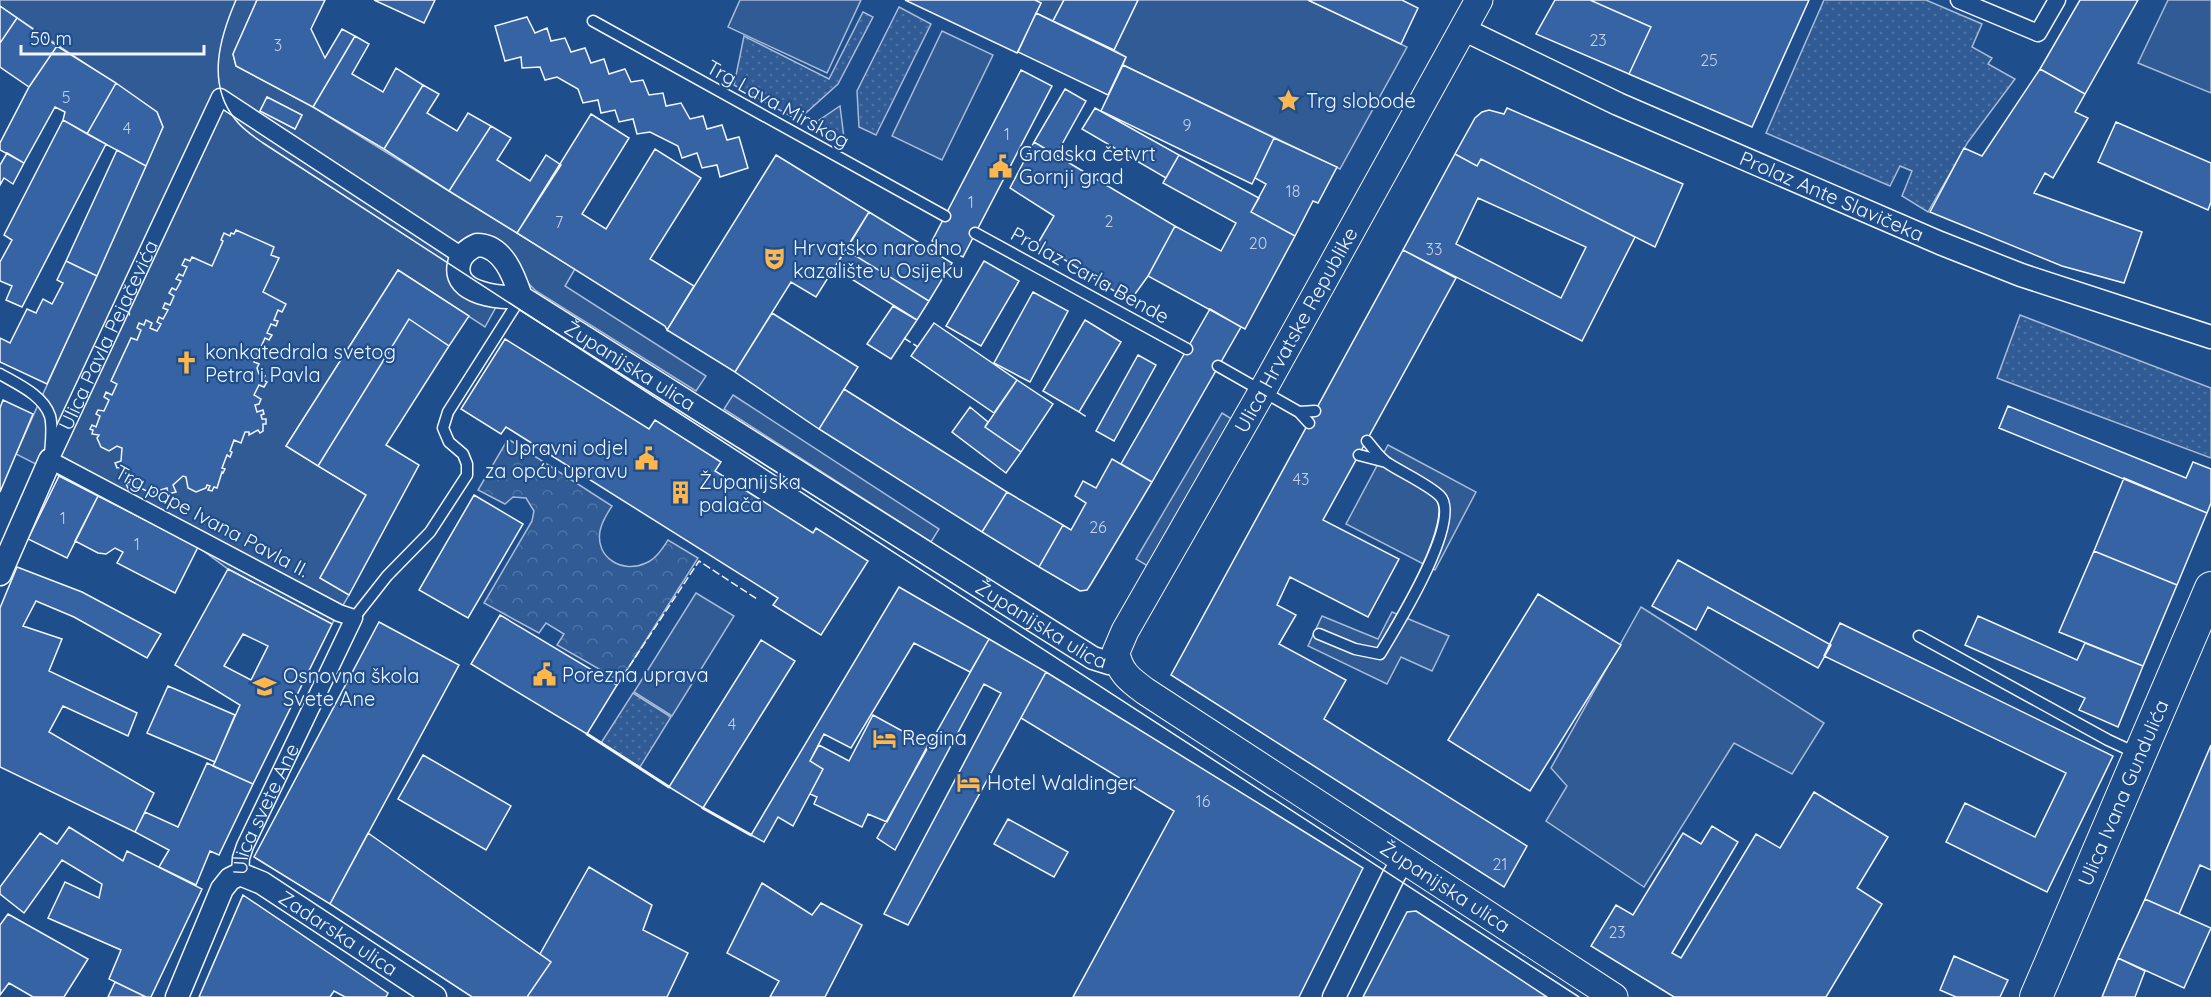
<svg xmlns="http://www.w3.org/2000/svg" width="2211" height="997" viewBox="0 0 2211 997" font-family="Quicksand,sans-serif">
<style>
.grass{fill:url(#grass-dots);stroke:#a8bbd7;stroke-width:1.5}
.park{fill:url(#park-crowns);stroke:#a8bbd7;stroke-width:1.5}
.built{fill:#305b95;stroke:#a8bbd7;stroke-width:1.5;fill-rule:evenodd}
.building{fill:#3563a3;stroke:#f2f6ff;stroke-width:1.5;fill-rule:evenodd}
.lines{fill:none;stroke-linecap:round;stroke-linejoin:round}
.service-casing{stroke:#f2f6ff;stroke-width:13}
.pedestrian-casing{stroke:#f2f6ff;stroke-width:19}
.minor-casing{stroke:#f2f6ff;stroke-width:25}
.tertiary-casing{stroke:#f2f6ff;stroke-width:29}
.secondary-casing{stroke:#f2f6ff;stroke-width:34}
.service{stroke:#1f4e8c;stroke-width:10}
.pedestrian{stroke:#1f4e8c;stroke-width:16}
.minor{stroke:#1f4e8c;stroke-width:22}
.tertiary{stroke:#1f4e8c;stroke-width:27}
.secondary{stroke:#1f4e8c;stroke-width:32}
.tram{stroke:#f2f6ff;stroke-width:1.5}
.fence{stroke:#f2f6ff;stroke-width:1.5;stroke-dasharray:8 3;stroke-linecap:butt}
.wall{stroke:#f2f6ff;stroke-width:3}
.labels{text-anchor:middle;stroke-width:4.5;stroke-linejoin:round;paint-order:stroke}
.number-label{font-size:16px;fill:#c3d1e8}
.poi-label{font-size:20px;fill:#f2f6ff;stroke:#1f4e8c;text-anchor:start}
.street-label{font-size:20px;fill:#f2f6ff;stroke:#1f4e8c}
</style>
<defs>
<pattern id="grass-dots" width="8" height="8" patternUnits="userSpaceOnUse" patternTransform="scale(1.5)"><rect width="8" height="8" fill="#305b95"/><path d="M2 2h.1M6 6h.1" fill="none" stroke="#4e73a5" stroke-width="1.8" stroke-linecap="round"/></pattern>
<pattern id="park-crowns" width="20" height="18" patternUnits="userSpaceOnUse" patternTransform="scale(1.5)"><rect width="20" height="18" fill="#305b95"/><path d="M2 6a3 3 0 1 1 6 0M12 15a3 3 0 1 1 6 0" fill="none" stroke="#4e73a5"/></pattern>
</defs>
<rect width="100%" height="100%" fill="#1f4e8c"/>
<path class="grass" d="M1824 0H1926L1982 24 1972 47 1992 58 1988 64 2015 79 1968 142 1928 212 1902 196 1912 171 1900 166 1890 186 1766 133Z
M899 7 931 24 876 135 859 127 857 91Z
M863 12 873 17 838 84 798 120 734 85 744 36 829 79Z
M840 106 845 146 809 127Z
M2020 315 2211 388V458L1997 378Z
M633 693 671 717 640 767 601 743Z"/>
<path class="park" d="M508 439 612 506C607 514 602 521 600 531 595 558 623 574 646 563 656 559 662 549 668 540L698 558 620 681 557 645 564 634 546 623 539 633 484 603 532 521 534 511 526 498 513 497 505 504 478 490Z"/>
<path class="built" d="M0 0H257L233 54 236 66 313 107 575 269 565 286 706 376 696 391 536 291 528 283 510 251 453 259 496 307 485 327 398 270 286 446 366 495 320 578 349 595 332 624 228 569 198 547 16 454 163 127 157 112 0 6ZM267 97 302 115 295 129 260 111Z
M740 0H861L827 73 728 27Z
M1035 0H1064L1053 21 1036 13 1041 3Z
M1138 0H1308L1407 47 1340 169 1123 65 1126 57 1114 50Z
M2168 0H2211V93L2138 63Z
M942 31 993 55 942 160 892 136Z
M733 395 939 529 931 542 724 409Z
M1222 413 1238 423 1151 568 1136 559Z
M1388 445 1476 492 1435 570 1346 524Z
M696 593 734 616 672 716 634 692Z
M1641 607 1824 723 1792 774 1734 743 1644 887 1546 821 1567 786 1551 768Z
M1392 612 1449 636 1432 671 1401 657 1387 684 1308 646 1322 616 1378 639Z"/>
<path class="building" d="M257 0H325L311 29 325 58 342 29 355 36 313 107 236 66 233 54Z
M374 0H435L424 23Z
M905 0H1035L1041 3 1017 53Z
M1064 0H1138L1114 50 1053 21Z
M1308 0H1402L1418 8 1401 44Z
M1555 0H1590L1651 27 1629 74 1536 34Z
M1590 0H1809L1752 127 1629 74 1651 27Z
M2080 0H2138L2085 94 2040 69Z
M0 6 17 18 0 43Z
M1036 13 1126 57 1108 95 1018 52Z
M527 17 535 33 547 28 551 41 565 38 571 52 585 48 591 63 604 59 609 74 625 69 631 82 643 80 649 95 663 93 666 106 681 103 690 119 703 116 707 129 722 125 727 140 739 137 748 168 720 177 717 165 702 168 697 153 682 158 678 146 650 132 637 134 633 119 619 122 615 110 601 113 598 100 583 103 578 89 557 77 545 80 540 67 522 68 521 57 505 61 495 26Z
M17 18 57 46 29 87 0 67V43Z
M355 36 369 44 352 74 383 92 396 68 423 85 384 149 313 107Z
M57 46 116 83 87 134 63 120 65 112 55 107 24 163 0 150V143L29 87Z
M1123 65 1274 138 1252 184 1101 111Z
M2040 69 2085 94 2075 112 2088 118 2053 178 2045 173 2034 193 2142 232 2124 283 2062 266 1930 212 1964 148 1982 156Z
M1021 70 1052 86 963 257 932 241Z
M116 83 157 112 163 127 146 166 87 134Z
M423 85 439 94 427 113 457 131 468 113 491 126 449 191 384 149Z
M1065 89 1086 101 1056 155 1034 142Z
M267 97 302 115 295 129 260 111Z
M1095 108 1179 155 1166 178 1082 129Z
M1507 108 1683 184 1655 247 1481 159 1477 166 1455 154 1475 118 1482 112 1489 110 1504 114Z
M591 114 629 138 582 214 606 229 655 149 701 178 650 259 694 286 667 330 665 326 517 233Z
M63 120 106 144 22 307 6 300 12 286 0 281V262L12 240 4 235Z
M2116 122 2211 163V202L2208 210 2098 162Z
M491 126 511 138 497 160 530 181 546 155 561 165 517 233 449 191Z
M1274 138 1337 167 1318 203 1313 201 1295 236 1251 212 1266 184 1255 178Z
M1034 142 1175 226 1148 276 1130 301 1038 243 1054 216 1010 188Z
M117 150 146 166 97 276 66 261Z
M7 153 24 163 13 184 4 178 0 185V165Z
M1455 154 1477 166 1481 159 1635 237 1582 341 1403 250ZM1478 198 1586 247 1561 298 1456 244Z
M776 155 869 212 816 297 791 282 735 372 667 330Z
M1179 155 1259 198 1251 212 1295 236 1245 329 1148 276 1175 226 1221 251 1236 223 1163 183Z
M869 212 952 263 929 301 846 250Z
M236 230 274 247 271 255 279 258 263 292 286 304 282 312 278 310 274 320 278 321 276 326 271 324 267 333 272 335 269 340 265 338 261 347 264 349 262 354 258 352 254 362 259 364 257 368 259 374 265 376 263 380 267 382 264 387 259 385 254 395 261 399 259 404 255 405 257 412 263 410 264 414 261 415 262 419H266V424H263V431L260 433 258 430 249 435V432H245L241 443 234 440 230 451 232 452 230 457 227 455 222 468 225 469 223 473 222 472 217 488 214 487 212 491 208 490 210 486 207 485 206 488 196 492 188 488 186 477 183 476 173 485 176 492 168 494 167 488 154 492 153 497 147 496V491L136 486 129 490 126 484 131 481 122 467 117 468 115 463 121 461 122 448 117 446 109 451 101 447 97 438 99 435 92 434 93 430 90 429 92 425 96 427 100 416 96 414 98 410 104 411 109 400 104 397 106 392 112 395 117 384 111 381 131 338 137 340 141 330 137 328 139 323 144 325 146 320 152 323 150 328 157 331 161 324 157 322 159 317 163 319 168 310 163 308 165 303 170 305 174 296 169 293 172 288 176 290 181 281 176 279 179 274 183 276 187 267 182 265 185 259 190 261 192 257 212 266 223 241 221 240 224 233 230 236 231 233 234 234Z
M846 250 929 301 917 320 834 268Z
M1403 250 1456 278 1323 520 1399 559 1368 617 1290 577 1277 605 1296 615 1279 644 1346 680 1324 719 1527 846 1504 887 1171 675Z
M66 261 97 276 47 384 0 362V338L10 343 27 309 36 313 43 299 52 304 63 283 57 280Z
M984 261 1019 281 981 346 946 326Z
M398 270 469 316 449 346 409 319 318 466 286 446Z
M1033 292 1068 311 1030 382 994 363Z
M893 306 917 320 891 359 867 344Z
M1210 309 1241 327 1152 482 1121 464Z
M772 313 858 367 819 429 735 372Z
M409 319 449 346 386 445 419 465 349 595 320 578 366 495 318 466Z
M1085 320 1121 342 1079 412 1043 391Z
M934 323 1017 380 994 413 911 356Z
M505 339 649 429 655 420 721 462 715 471 813 533 816 528 868 561 821 635 773 605 778 598 506 427 501 434 461 409Z
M1138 355 1156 365 1114 441 1096 431Z
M1017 380 1053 404 1021 452 985 427Z
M844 389 1007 492 982 532 819 429Z
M3 400 33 414 0 492V408Z
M2008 406 2186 478 2193 462 2211 469V503L2207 513 1999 428Z
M970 407 988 422 985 427 1021 452 1006 473 952 432Z
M1112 459 1152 482 1091 584 1087 590 1080 591 1039 567 1063 525 1071 530 1086 503 1075 496 1083 481 1096 488Z
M59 476 98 496 67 558 28 539Z
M2124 478 2207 513 2177 585 2094 551Z
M1007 492 1063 525 1039 567 982 532Z
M474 495 523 524 468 618 419 590Z
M98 496 198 547 175 593 117 563 123 552 115 548 106 554 98 553 75 541Z
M2094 551 2177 585 2143 666 2059 632Z
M1678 560 1831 645 1818 668 1708 607 1696 630 1652 606Z
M17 567 82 592 161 634 147 658 74 617 36 601 23 626 62 639 49 671 137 713 128 736 63 706 49 732 154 793 135 832 0 767V608Z
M228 569 332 624 253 784 213 766 240 705 175 665ZM243 634 268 646 251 680 224 666Z
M899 587 989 639 970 672 914 643 851 748 824 734 810 761 823 769 793 826 778 817 764 842 751 835Z
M1538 594 1621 645 1530 791 1448 740Z
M500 615 617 685 587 734 471 664Z
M1978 616 2077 660 2085 643 2143 666 2118 727 2079 710 2085 698 1965 645Z
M379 622 459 665 330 904 254 857Z
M1840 623 2113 756 2047 892 1946 842 1965 803 2035 837 2066 773 1824 656Z
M989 639 1046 672 908 925 884 914 1001 693 984 684 895 850 877 838Z
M761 640 795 661 703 808 669 787Z
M1046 672 1363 868 1299 997H1073L1174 811 1021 718Z
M168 686 235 715 215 762 147 733Z
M873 715 928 745 887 822 868 814 862 827 814 804 817 797 810 794 823 769 810 761 819 745 849 761Z
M2211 745V870L2200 865 2179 914 2145 899Z
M423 755 511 806 486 850 398 799Z
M207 763 253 784 219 855 210 851 196 885 159 867 169 850 135 832 145 812 178 827Z
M1814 792 1888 837 1857 888 1882 904 1826 997H1674L1591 946 1616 905 1633 915 1683 833 1701 844 1712 826 1738 842 1672 953 1681 958 1756 834 1780 848Z
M1008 819 1068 852 1054 877 994 844Z
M69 827 123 861 127 851 202 889 151 997H146L109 979 121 950 48 918 65 882 99 898 102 884 62 860 24 913 0 894V887L40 833 57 844Z
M368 833 551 962 527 997H472L330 904Z
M589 867 652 905 643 930 688 953 667 997H527L551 962 540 954Z
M762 883 812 915 821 903 862 925 825 997H770L779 981 727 953Z
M243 895 388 993 386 997H345L334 991 330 997H199Z
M2145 899 2211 928 2184 988 2118 958Z
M1416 911 1547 997H1363L1407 912Z
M8 914 88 959 64 997H33L9 983 0 995V925Z
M1954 956 2008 980 2000 997H1956L1940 990Z
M2118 958 2145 971 2135 997H2102Z
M115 982 146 997H108Z"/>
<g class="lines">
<defs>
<path id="service" d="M593 21 945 216
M975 233 1187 349
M1218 366 1299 412 1309 423
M0 374C17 384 43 395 50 416 53 427 51 442 50 454
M1299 412 1315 411
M1359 455 1386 462
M354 618 387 576 430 532 467 475V464L463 454 449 442 443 428 448 412 521 297
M1319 634 1355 649 1380 654C1395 629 1463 520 1440 496 1429 485 1403 473 1389 464 1380 459 1374 449 1367 441
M1919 636 2108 740 2138 754"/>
<g id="pedestrian">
<path d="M1959 0 2038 33 2057 0"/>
<path id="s1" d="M240 874 241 858 245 846 354 618 339 613 50 460 220 97 462 256"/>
</g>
<g id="minor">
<path id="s2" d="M1463 29 1618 104 1940 243 2021 275 2211 337"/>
<path d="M477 245C503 245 514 276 521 297 502 298 452 295 459 264 461 254 468 249 477 245Z"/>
<path id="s3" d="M521 297 1093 658 1109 663 1118 662"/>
<path d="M0 574 50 460"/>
<path id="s4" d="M177 997 222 889 230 879 240 874 262 883 435 997"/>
<path d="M1334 997 1394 875 1404 859"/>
</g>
<g id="tertiary">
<path id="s5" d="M1479 0 1263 390 1125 631 1116 652C1119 672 1130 680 1145 691L1614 997"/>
</g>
<g id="secondary">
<path id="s6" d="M2036 997 2211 588"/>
</g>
</defs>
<use href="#service" class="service-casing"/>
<use href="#pedestrian" class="pedestrian-casing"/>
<use href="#minor" class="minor-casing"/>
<use href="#tertiary" class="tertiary-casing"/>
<use href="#secondary" class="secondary-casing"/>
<use href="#service" class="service"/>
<use href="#pedestrian" class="pedestrian"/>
<use href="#minor" class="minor"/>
<use href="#tertiary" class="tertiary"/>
<use href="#secondary" class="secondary"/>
<path class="tram" d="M236 0C220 37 206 83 235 119 242 129 253 136 263 143L1579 997"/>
<path class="fence" d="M904 338 918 347
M1079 412 1088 418
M617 685 699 561 757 599"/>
<path class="wall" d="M587 734 669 787
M703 808 751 835"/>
</g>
<defs>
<symbol id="sight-bare" viewBox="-9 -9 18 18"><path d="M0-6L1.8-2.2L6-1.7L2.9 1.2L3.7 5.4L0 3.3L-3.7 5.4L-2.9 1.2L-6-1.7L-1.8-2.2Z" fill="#ffb74d" stroke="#1f4e8c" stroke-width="2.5" paint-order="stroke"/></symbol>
<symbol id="civic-bare" viewBox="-9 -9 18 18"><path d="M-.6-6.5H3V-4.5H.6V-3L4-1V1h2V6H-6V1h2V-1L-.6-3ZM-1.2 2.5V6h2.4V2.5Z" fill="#ffb74d" stroke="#1f4e8c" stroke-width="2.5" paint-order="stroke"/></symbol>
<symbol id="theatre-bare" viewBox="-9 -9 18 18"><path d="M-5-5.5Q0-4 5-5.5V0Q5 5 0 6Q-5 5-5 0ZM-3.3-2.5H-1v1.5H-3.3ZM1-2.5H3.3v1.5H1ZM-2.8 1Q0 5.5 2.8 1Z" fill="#ffb74d" stroke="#1f4e8c" stroke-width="2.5" paint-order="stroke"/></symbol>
<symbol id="church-bare" viewBox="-9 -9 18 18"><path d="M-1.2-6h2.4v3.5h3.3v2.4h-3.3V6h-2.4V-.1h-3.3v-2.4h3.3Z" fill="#ffb74d" stroke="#1f4e8c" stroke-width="2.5" paint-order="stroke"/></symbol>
<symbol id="building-bare" viewBox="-9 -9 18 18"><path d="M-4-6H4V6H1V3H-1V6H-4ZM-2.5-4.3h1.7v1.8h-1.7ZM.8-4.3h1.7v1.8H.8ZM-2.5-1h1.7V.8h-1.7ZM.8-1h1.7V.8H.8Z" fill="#ffb74d" stroke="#1f4e8c" stroke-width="2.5" paint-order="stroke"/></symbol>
<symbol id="school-bare" viewBox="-9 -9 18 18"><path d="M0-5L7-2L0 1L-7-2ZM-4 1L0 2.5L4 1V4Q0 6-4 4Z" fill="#ffb74d" stroke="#1f4e8c" stroke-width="2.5" paint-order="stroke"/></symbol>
<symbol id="hotel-bare" viewBox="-9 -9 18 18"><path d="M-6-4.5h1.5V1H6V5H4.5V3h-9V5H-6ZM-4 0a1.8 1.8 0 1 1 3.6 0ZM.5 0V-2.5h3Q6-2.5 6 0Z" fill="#ffb74d" stroke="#1f4e8c" stroke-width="2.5" paint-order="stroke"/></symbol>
</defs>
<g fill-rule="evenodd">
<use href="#sight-bare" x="1272" y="84" width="33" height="33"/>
<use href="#civic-bare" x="984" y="150" width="33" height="33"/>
<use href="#theatre-bare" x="758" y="242" width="33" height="33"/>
<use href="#church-bare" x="170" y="346" width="33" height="33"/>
<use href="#civic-bare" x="630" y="442" width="33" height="33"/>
<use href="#building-bare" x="664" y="476" width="33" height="33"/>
<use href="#civic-bare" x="528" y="658" width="33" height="33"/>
<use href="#school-bare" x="248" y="670" width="33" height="33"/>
<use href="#hotel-bare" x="868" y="722" width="33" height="33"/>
<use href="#hotel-bare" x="952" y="766" width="33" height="33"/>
</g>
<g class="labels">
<g class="number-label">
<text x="1598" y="46">23</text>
<text x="278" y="51">3</text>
<text x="1709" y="66">25</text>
<text x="66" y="103">5</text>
<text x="1187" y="131">9</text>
<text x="127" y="134">4</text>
<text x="1007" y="140">1</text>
<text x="1293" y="197">18</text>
<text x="971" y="208">1</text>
<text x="1109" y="227">2</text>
<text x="559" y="228">7</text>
<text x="1258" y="249">20</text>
<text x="1434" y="255">33</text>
<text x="1301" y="485">43</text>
<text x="63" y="524">1</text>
<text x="1098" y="533">26</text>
<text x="137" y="550">1</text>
<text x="732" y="730">4</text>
<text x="1203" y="807">16</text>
<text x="1500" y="870">21</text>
<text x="1617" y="938">23</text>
</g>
<g class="poi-label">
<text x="1306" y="108">Trg slobode</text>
<text x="1019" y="161">Gradska četvrt<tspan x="1019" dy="23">Gornji grad</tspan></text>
<text x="793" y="255">Hrvatsko narodno<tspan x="793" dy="23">kazalište u Osijeku</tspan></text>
<text x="205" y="359">konkatedrala svetog<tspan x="205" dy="23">Petra i Pavla</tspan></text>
<text x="628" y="455" text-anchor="end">Upravni odjel<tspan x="628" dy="23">za opću upravu</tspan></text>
<text x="699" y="489">Županijska<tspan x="699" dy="23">palača</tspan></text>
<text x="562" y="682">Porezna uprava</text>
<text x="283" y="683">Osnovna škola<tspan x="283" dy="23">Svete Ane</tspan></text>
<text x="902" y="745">Regina</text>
<text x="987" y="790">Hotel Waldinger</text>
</g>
<g class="street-label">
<text transform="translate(778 104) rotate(29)" y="7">Trg Lava Mirskog</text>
<text dy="7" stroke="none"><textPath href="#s2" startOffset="405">Prolaz Ante Slavičeka</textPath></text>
<text transform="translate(1090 275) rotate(29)" y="7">Prolaz Carla Bende</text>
<text transform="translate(1296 330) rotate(-61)" y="7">Ulica Hrvatske Republike</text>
<text dy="7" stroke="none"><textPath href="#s1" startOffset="762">Ulica Pavla Pejačevića</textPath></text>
<text dy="7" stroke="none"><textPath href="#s3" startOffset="129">Županijska ulica</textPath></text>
<text transform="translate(212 521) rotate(28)" y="7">Trg pape Ivana Pavla II.</text>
<text dy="7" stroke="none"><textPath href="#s3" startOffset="615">Županijska ulica</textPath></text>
<text dy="7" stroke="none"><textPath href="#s6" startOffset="222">Ulica Ivana Gundulića</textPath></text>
<text dy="7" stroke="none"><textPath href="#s1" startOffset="70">Ulica svete Ane</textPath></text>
<text dy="7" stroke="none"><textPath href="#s5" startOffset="1155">Županijska ulica</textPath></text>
<text dy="7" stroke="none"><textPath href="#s4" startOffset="256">Zadarska ulica</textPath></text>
</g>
</g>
<path d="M21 45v9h183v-9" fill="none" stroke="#f2f6ff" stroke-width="3"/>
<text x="30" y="45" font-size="18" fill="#f2f6ff" stroke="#1f4e8c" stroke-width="4.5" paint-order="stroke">50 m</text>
</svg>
